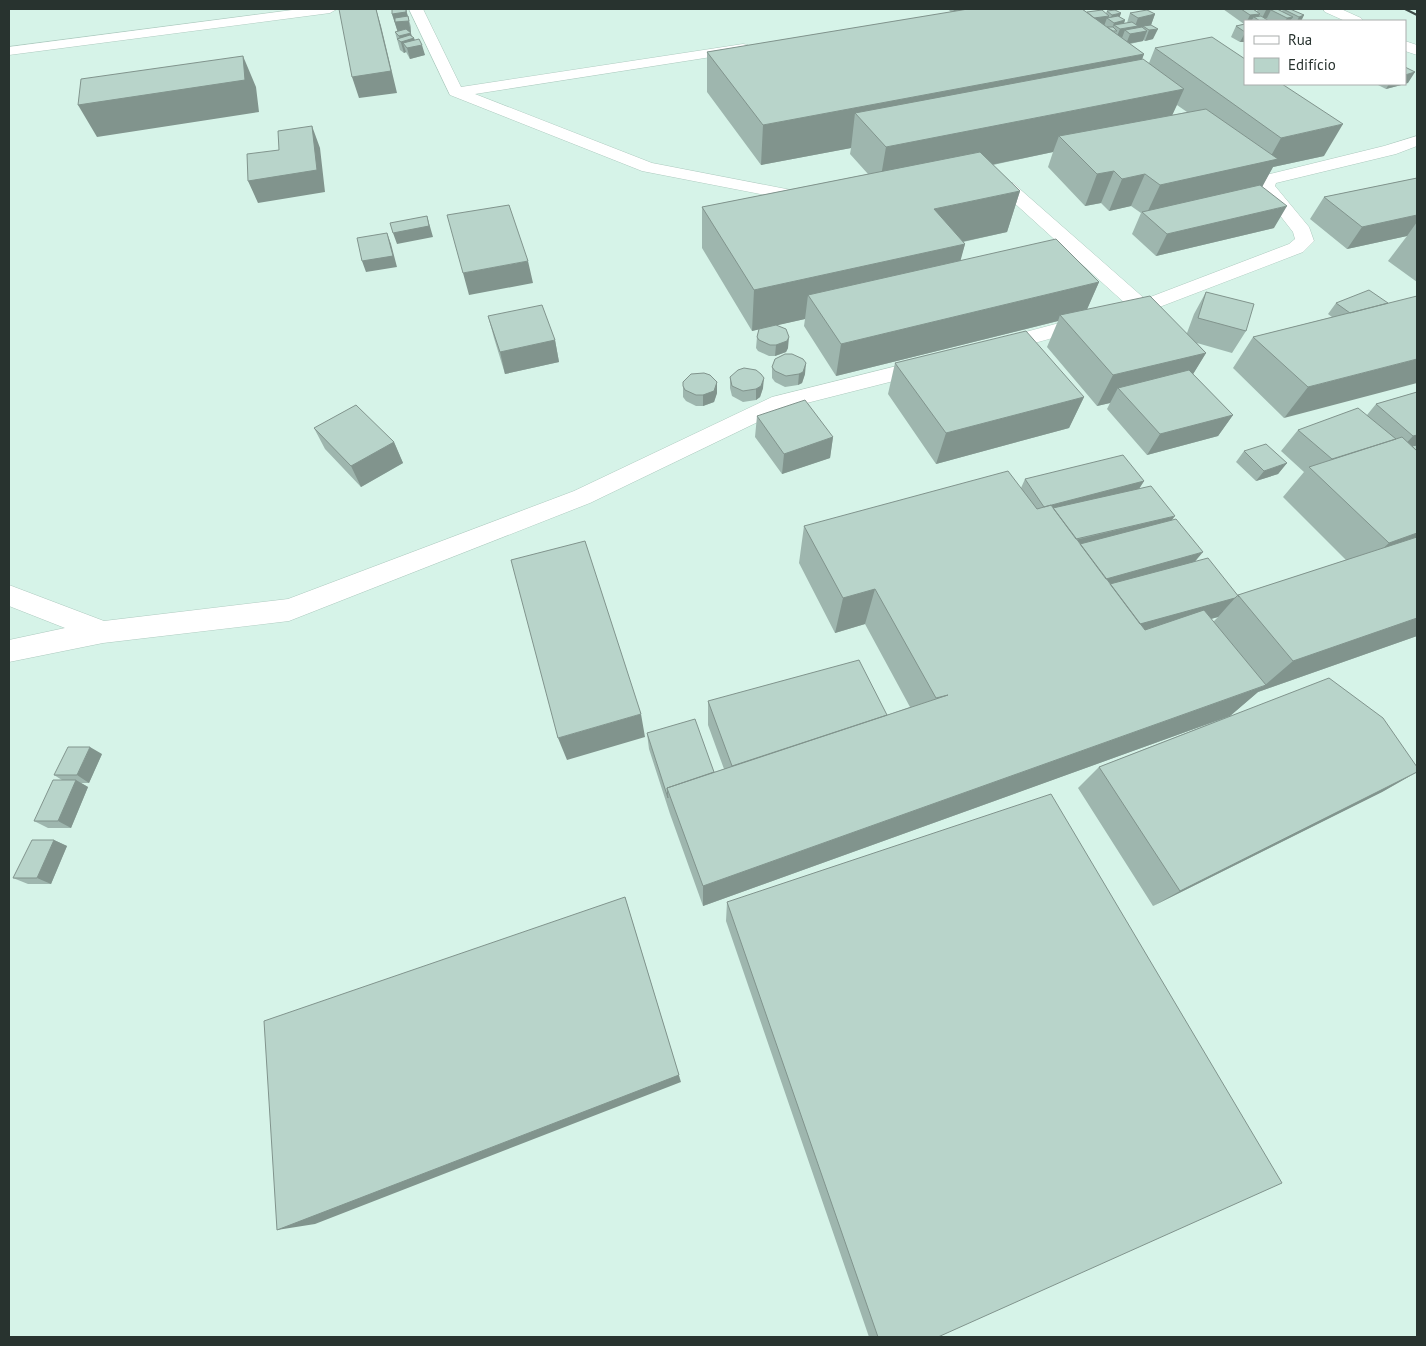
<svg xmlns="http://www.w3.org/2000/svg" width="1426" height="1346" viewBox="0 0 1426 1346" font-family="'PT Sans',sans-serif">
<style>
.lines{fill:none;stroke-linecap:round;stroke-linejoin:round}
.minor-casing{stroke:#adcabf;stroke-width:1}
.minor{fill:#fff;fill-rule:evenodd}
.rail{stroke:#3e4c47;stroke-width:2}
.wall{fill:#9eb6ae;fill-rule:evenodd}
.shaded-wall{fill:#81948d}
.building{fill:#b8d4ca;stroke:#81948d}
</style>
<rect width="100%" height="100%" fill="#d6f3e8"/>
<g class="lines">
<defs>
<path id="minor" d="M300 9H337L330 13 9 55V47Z
M409 9H423L461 87 743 44 748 45 750 48 748 51 743 52 475 94 652 163 812 194 818 195 821 199 818 203 812 204 642 171 450 95Z
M1323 9H1341L1361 18 1363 21H1345L1325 12Z
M1405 41 1417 45V55L1405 51Z
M1417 136V146L1396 154 1276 183 1275 186 1309 227 1314 241 1303 252 1149 311 995 354 988 352 985 347 988 342 1127 305 1001 191 980 184 977 180 980 176 986 175 1013 183 1145 299 1289 244 1295 239 1293 232 1257 186 1262 176 1384 146Z
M929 358 937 360 940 365 937 370 787 408 590 503 289 621 103 643 9 662V640L65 628 9 606V585L104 621 288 599 574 491 772 397Z"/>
</defs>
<use href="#minor" class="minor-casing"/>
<use href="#minor" class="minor"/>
<path class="rail" d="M1405 9 1417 15"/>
</g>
<path class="wall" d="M406 9 411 27V32H410L412 36 414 38 415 40 425 55 410 59 406 52 404 53 400 50 395 32H398L392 14Z
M948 9H1082L1087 12 1106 13 1107 11 1121 13 1119 17 1125 20 1124 23H1127L1130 13 1155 14 1151 25 1153 39 1145 41 1143 40V41L1130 44 1144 54 1142 59 1149 63 1155 48 1324 156 1273 167 1262 186 1274 228 1156 256 1132 234 1141 213 1131 206 1109 211 1101 203 1085 206 1048 167 1053 152 993 165 1020 191 1007 232 963 242 965 244 960 260 1099 282 1087 309 1187 333 1194 314 1206 292 1246 331 1232 353 1197 343 1206 353 1193 374 1233 415 1218 436 1147 455 1107 409 1110 403 1097 406 1047 347 1058 321 836 376 804 326 805 319 777 325 788 348 786 352 775 356H769L758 351 756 348 757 337 759 329 752 331 702 248V207L868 174 850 154 851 148 761 165 707 92V52L951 12ZM1177 105 1187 112 1172 115Z
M1223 9H1253L1257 11 1258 9H1278L1282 11 1283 9 1304 15 1301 21H1245V42H1240L1231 37 1236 26 1244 24Z
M1376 84H1405L1386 89Z
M1417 178V282L1388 261 1407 236 1347 249 1310 219 1324 197Z
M1336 303H1388L1284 418 1233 368 1253 337 1332 317 1328 314Z
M488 316 555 340 559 362 505 374 494 338Z
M895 363 1084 397 1069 428 936 464 888 394Z
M772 367 805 374 802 383 798 385 785 387 775 382 772 378Z
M730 377 763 388 760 397 756 400 743 402 732 396 730 388Z
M717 382V393L714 402 703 406H696L686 401 683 397V386Z
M1417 392V636L1258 692 1230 716 1417 772 1382 792 1153 906 1078 788 1099 767 1227 717 703 906 670 814 649 749 647 733 714 772 724 769 708 725V701L887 715 910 707 865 624 835 633 799 563 804 526 1021 488 1025 479 1144 481 1139 489 1172 520 1195 562 1238 595 1346 560 1283 497 1304 472 1281 451 1298 430 1367 415 1376 404ZM1218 617 1213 622 1211 619Z
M757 416 833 437 830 458 782 474 755 437Z
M314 428 394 442 403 463 361 487 325 449Z
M1244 451 1287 463 1278 474 1256 481 1236 462Z
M102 754 89 783H81L88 787 71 828H48L34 821 62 780 54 775Z
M54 840 67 846 51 884H28L13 878Z
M727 902 938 1337H869L726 921Z"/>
<path class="shaded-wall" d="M376 9 381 26 397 93 359 98 352 77Z
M406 9 411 32 398 33 392 14Z
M954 9H972L953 14Z
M1269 9H1278L1271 10 1267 18 1261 20 1266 10Z
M1121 13 1118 22 1125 20 1122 29 1135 26 1138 18 1155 14 1151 25 1137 28 1147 31 1143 41 1126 44 1130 34 1125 30 1122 38 1117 36 1120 29 1114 25 1112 31H1111L1114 23 1110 20 1112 15Z
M1260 14 1257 19 1254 17 1251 21H1247L1250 15Z
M1304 15 1301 21H1297L1299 17Z
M1109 16 1108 19 1107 18 1104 26 1094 18Z
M1293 17 1290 21H1285L1287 18Z
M1158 29 1153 39 1145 41 1149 30Z
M411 33 412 39 414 38 416 46 422 45 425 55 410 59 407 48 403 43 406 52 404 53 399 36Z
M1245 33V42H1240Z
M1144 54 1129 94 855 113 851 148 761 165 763 125Z
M243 56 256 87 259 112 97 137 78 105Z
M1415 72 1408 83 1405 84V75Z
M1389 84H1405L1386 89Z
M1184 89 1166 129 1059 136 1053 152 879 188 886 147Z
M1343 124 1324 156 1273 167 1260 191 1146 215 1160 185 1268 161 1281 138Z
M312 126 320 148 325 192 258 203 248 181Z
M1114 171 1101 203 1085 206 1097 174Z
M1145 174 1131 206 1109 211 1122 179Z
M1020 191 1007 232 924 250 934 209Z
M1287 206 1274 228 1156 256 1167 234Z
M1417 215V222L1407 236 1347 249 1362 227Z
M427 216 433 237 397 244 393 233Z
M387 233 391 244 397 267 366 272 362 261Z
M965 244 954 285 808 295 805 319 752 331 754 290Z
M528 261 533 283 469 295 463 273Z
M1099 282 1085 314 1060 315 1058 321 836 376 841 344Z
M789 337 788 348 786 352 775 356 776 345Z
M555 340 559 362 505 374 500 352Z
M1206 353 1187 384 1118 388 1110 403 1097 406 1113 375Z
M1417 359V383L1284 418 1308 387Z
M806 363 805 374 802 383 798 385 799 374Z
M764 378 763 388 760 397 756 400V389Z
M717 382V393L714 402 703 406V395Z
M1084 397 1069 428 936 464 946 433Z
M1233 415 1218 436 1147 455 1160 434Z
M1417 435V450L1396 454 1413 436Z
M833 437 830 458 782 474 784 454Z
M394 442 403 463 361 487 351 466Z
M1287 463 1278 474 1256 481 1264 471Z
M1144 481 1131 501 1054 522 1044 507Z
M1175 516 1160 536 1077 556 1067 542Z
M1417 533V551L1358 571 1389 543Z
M1203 552 1187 571 1101 595 1095 582Z
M875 589 865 624 835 633 843 598Z
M1235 598 1218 617 1110 646 1124 628Z
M1417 618V636L1258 692 1230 716 703 906V886L1264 686 1293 661Z
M641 714 645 737 567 760 558 738Z
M90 747 102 754 89 783 77 775Z
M1417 772 1382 792 1153 906 1180 891Z
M76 780 88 787 71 828 58 821Z
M54 840 67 846 51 884 37 878Z
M625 897 681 1082 315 1224 277 1230Z"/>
<path class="building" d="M339 9H376L391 71 352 77Z
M392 9H406V12L392 14Z
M968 9H1082L1144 54 763 125 707 52Z
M1241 9H1253L1260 14 1250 15Z
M1277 9 1293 17 1287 18 1271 10Z
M1283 9H1290L1304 15 1299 17Z
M1102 10 1109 16 1094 18 1087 12Z
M1115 10 1121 13 1112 15 1107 11Z
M1147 10 1155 14 1138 18 1130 13Z
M408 16 409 21 395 22V18Z
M1118 16 1125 20 1114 23 1107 18Z
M1261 16 1269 21H1260L1254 17Z
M1132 22 1138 26 1120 29 1114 25Z
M1245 24V32L1236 26Z
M1151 25 1158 29 1149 30 1143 26Z
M1107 27H1113L1117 31H1113Z
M1142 27 1147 31 1130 34 1125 30Z
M406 29 411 33 399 36 395 32Z
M410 35 414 38 401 42 397 39Z
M1212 37 1245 59V84H1282L1343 124 1281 138 1155 48Z
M419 39 422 45 407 48 403 43Z
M243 56 245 80 78 105 81 79Z
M1143 59 1184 89 886 147 855 113Z
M1405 67 1415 72 1405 75Z
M1206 109 1278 159 1160 185 1145 174 1122 179 1114 171 1097 174 1059 136Z
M312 126 317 170 248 181 247 154 279 150 278 131Z
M980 152 1020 191 934 209 965 244 754 290 702 207Z
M1417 178V215L1362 227 1324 197Z
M1260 185 1287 206 1167 234 1142 212Z
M509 205 528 261 463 273 447 215Z
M427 216 429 226 393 233 390 223Z
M387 233 393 256 362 261 357 238Z
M1056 239 1099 282 841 344 808 295Z
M1369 290 1388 303 1350 313 1336 303Z
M1206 292 1254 304 1246 331 1198 318Z
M1150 296 1206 353 1113 375 1060 315Z
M1417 296V359L1308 387 1253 337Z
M542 305 555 340 500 352 488 316Z
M776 325 786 329 789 337 787 341 776 345H770L759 340 757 337 759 329Z
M1026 331 1084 397 946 433 895 363Z
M785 354H792L803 359 806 363 803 372 799 374 786 376 775 371 772 367 775 359Z
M744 368 756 370 761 374 764 378 761 386 756 389 743 391 732 386 730 377 738 370Z
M1189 370 1233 415 1160 434 1118 388Z
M704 373 710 375 717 382 714 391 703 395H696L685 390 683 386V382L691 374Z
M1417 392V435L1413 436 1376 404Z
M805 400 833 437 784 454 757 416Z
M356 405 394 442 351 466 314 428Z
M1358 408 1396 439 1332 459 1298 430Z
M1402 437 1417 451V533L1389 543 1309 467Z
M1266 444 1287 463 1264 471 1244 451Z
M1417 445V451L1412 446Z
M1123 455 1144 481 1044 507 1025 479Z
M1008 471 1037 509 1051 505 1145 630 1204 610 1266 685 703 886 667 788 948 695 936 698 875 589 843 598 804 526Z
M1151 486 1175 516 1076 539 1053 508Z
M1176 519 1203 552 1106 579 1080 544Z
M1417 537V618L1293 661 1238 595Z
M585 541 641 714 558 738 511 560Z
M1208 558 1239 597 1238 595 1235 598 1140 624 1110 584Z
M859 660 887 715 732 766 708 701Z
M1329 678 1383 718 1417 767V772L1180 891 1099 767Z
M695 719 714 772 667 788 668 798 647 733Z
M68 747H90L77 775H54Z
M53 780H76L58 821H34Z
M1051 794 1282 1183 938 1337H878L727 902Z
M32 840H54L37 878H13Z
M625 897 679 1075 277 1230 264 1021Z"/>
<rect width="1426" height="1346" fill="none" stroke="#28332f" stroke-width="20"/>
<rect x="1244" y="20" width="162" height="65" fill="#ffffff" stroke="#a9adac"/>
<rect x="1254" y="36" width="25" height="8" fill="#ffffff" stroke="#a9adac"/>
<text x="1288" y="45" font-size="15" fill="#28332f">Rua</text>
<rect x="1254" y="58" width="25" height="15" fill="#b8d4ca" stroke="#a9adac"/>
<text x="1288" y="70" font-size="15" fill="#28332f">Edifício</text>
</svg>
